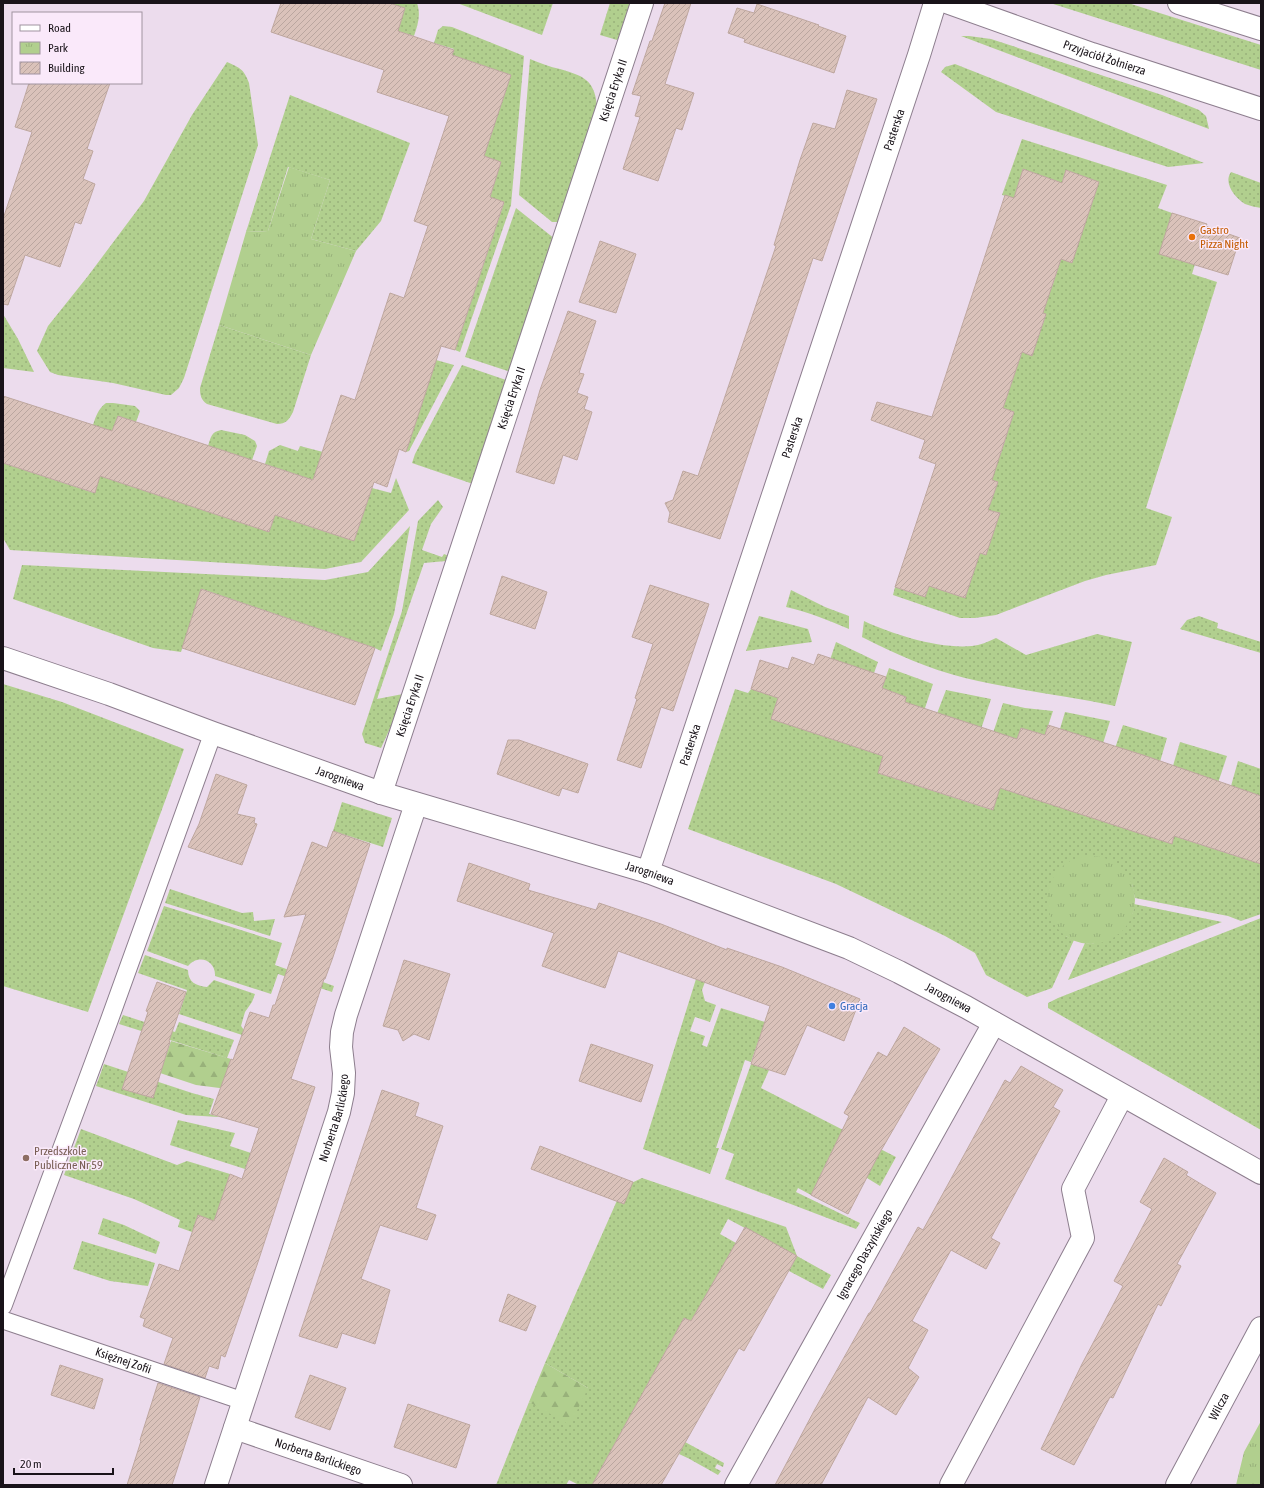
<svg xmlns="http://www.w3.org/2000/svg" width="1264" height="1488" viewBox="0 0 1264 1488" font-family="'Asap Condensed',sans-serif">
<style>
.grass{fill:url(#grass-dots)}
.forest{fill:url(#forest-firs)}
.park{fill:url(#park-tufts)}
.building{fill:url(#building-hatch);stroke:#bea79f}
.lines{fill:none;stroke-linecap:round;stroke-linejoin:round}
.service-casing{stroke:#8d7e8e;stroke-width:19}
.minor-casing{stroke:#8d7e8e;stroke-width:24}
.tertiary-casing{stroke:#8d7e8e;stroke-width:24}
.service{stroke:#fff;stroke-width:17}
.minor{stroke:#fff;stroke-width:22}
.tertiary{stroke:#fff;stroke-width:22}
.food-dot{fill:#e8710a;stroke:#fae9fa;stroke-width:1.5}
.shop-dot{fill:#3f7fe0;stroke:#fae9fa;stroke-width:1.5}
.education-dot{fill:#8d6e63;stroke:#fae9fa;stroke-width:1.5}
.labels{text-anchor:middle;stroke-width:3;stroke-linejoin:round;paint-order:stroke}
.street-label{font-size:12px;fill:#191319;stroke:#fae9fa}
.food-label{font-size:12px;fill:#c56008;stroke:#fae9fa;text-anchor:start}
.shop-label{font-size:12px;fill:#366cbe;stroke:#fae9fa;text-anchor:start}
.education-label{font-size:12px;fill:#785e54;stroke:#fae9fa;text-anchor:start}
</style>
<defs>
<pattern id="grass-dots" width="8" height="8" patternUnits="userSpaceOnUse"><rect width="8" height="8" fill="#b1cf8e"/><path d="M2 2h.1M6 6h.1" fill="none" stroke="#98b17a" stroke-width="1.8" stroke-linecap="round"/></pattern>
<pattern id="forest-firs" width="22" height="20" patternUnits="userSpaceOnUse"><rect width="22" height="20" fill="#b1cf8e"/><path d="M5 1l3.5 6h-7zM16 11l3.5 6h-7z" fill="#98b17a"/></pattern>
<pattern id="park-tufts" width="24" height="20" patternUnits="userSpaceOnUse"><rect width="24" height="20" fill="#b1cf8e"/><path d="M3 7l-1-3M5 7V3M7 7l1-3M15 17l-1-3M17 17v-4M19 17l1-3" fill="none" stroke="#98b17a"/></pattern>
<pattern id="building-hatch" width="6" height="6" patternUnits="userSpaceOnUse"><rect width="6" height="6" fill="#dac2ba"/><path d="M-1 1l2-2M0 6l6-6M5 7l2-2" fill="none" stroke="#baa69f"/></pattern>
</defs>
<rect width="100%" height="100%" fill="#ecdced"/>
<path class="grass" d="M389 3H417C421 15 418 24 414 36L398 31Z
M457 3H553L542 35Z
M610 3H631L621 35 617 40 600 35Z
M1050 3H1128L1261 45V70Z
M443 26 452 27 524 56 511 205 460 352 455 350 504 203 490 197 501 162 484 156 511 75 452 55 454 49 434 43 438 30Z
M961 36H969L991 39 1162 95 1199 110 1206 116 1209 129Z
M530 59C540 63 550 67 560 69 583 76 594 79 597 105L560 222H552L519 195Z
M227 62C240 68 244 69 249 83L258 145 184 378 179 388 171 395H166L113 383 58 375 50 372 37 351 48 326 88 276 144 201 192 115Z
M955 64 1204 163 1168 167 996 112 941 72 945 67Z
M290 95 410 143 381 221 356 251 311 239 330 180 288 167 268 231 246 232Z
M1022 139 1167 185 1158 208 1172 213 1195 264 1192 274 1217 282 1146 508 1172 517 1156 565 1106 575 1085 581 996 615 975 618H960L893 595 895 587 925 597 929 586 965 598 980 553 985 555 999 513 988 510 998 482 980 476 1001 453 1014 412 1003 408 1022 352 1032 355 1046 315 1035 311 1052 287 1061 259 1072 262 1099 182 1066 170 1062 183 1023 169 1014 198 1002 195Z
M1231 172 1261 183V208C1256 207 1250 206 1245 204 1235 198 1223 183 1231 172Z
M516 208 555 239 511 372 465 357Z
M3 314 18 339 34 372 3 368Z
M219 325 311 355 293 412C289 420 286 424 277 424L207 404C201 400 200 395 200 388Z
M436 360 454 365 409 451 406 452Z
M462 365 506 380 473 484 412 463 415 454Z
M106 403H113L135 406 140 411 136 422 118 416 112 432 93 425C96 416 98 409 106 403Z
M221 430 245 435 255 441 257 446 252 460 208 446C211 437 211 432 221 430Z
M280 445 298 451 300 446 323 452 313 480 265 464 269 451Z
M3 463 94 493 100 476 269 532 275 515 354 541 372 488 391 493 396 478 409 510 361 562 325 569 10 550 3 538Z
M438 500 443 507 431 524 422 550 442 557 444 554 449 556 446 561 424 563 377 699 403 694 392 724 381 748 365 743 362 734 402 611 418 521Z
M410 526 394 614 381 651 375 648 202 589 181 652 153 648 13 599 22 565 325 580 368 572Z
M791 590 825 607 849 616V629C828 620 808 612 786 607Z
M759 616 808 629 812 642 746 651Z
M1199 616 1218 623 1217 628 1261 642V653L1180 629 1187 620Z
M864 621C894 635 939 649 972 646 980 645 988 642 996 638L1026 655 1097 634 1132 642 1115 706C1065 695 1014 690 965 678 929 669 895 654 862 637Z
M836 642 878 662 870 684 827 669Z
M889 668 933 684 921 720 901 713 906 697 882 688Z
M3 684 62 702 184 749 88 1012 3 986Z
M735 689 748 693 751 689 778 697 772 719 883 756 878 773 992 810 1000 788 1172 843 1174 836 1261 864V914L1241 921 1228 916 1135 898 1132 884 1066 936 1074 940 1052 988 1027 997 986 975 975 953 945 936 836 884 688 829Z
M946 690 991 699 978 738 933 724Z
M1003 703 1025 708 1053 711 1045 735 1021 728 1013 750 990 742Z
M1065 712 1110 721 1100 753 1057 739Z
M1123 725 1167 738 1157 772 1112 757Z
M1180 742 1227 756 1218 783 1170 776Z
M1238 761 1261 769V796L1231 786Z
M342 802 392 818 383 847 333 831Z
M170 889 242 913 253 912 254 921 275 919 270 936 165 903Z
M1134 904 1222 922 1068 980 1085 943 1092 944 1118 934 1127 924 1133 912Z
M164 906 282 943 275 965 334 986 332 992 278 974 271 994 215 976C216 961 199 953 188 966L147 951Z
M1261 918V1130L1048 1008V1003L1058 998Z
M145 955 188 970C188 982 196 986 207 987L214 980 255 994 252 1002 245 1012 241 1026 244 1030 242 1035 179 1014 187 990 138 973Z
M696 979 705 982 702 990 705 1001 716 1005 710 1022 695 1017 690 1031 705 1036 702 1045 707 1047 721 1008 765 1022 766 1017 772 1014 775 1044 759 1039 751 1062 745 1060 716 1148H719L710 1174 643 1149Z
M123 1015 175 1032 179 1022 234 1040 227 1058 119 1024Z
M104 1064 192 1093 214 1099 209 1114 220 1117 223 1107 234 1118 186 1115 96 1086Z
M751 1064 769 1070 761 1088 896 1157 880 1186 867 1178 831 1153 811 1195 798 1188 796 1192 860 1223 856 1229 725 1179 734 1154 721 1149Z
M178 1120 235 1133 230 1146 251 1153 245 1169 170 1145Z
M81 1129 177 1165 187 1161 230 1174 223 1196 221 1223 192 1232 178 1227 180 1220 134 1199 64 1175Z
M642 1178 786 1227 797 1256 831 1275 823 1289 789 1271 797 1256 728 1219 720 1234 736 1243 691 1321 684 1318 592 1485H579L569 1480 566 1485H496L529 1402 530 1403 588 1388 545 1363 623 1187Z
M103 1218 124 1225 160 1242 156 1254 98 1234Z
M82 1241 155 1263 148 1286 110 1281 73 1269Z
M685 1442 724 1463 723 1467 717 1464 715 1468 721 1471 718 1475C705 1468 693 1460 679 1454Z"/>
<path class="forest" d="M171 1041 231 1059 227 1071 241 1076 243 1091 196 1085 160 1073Z
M545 1363 588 1388 570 1425 529 1402Z"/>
<path class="park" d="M289 167 330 180 311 239 356 251 311 355 219 325 246 232 268 231Z
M1047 900a44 44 0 1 1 88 0a44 44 0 1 1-88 0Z
M1261 1421V1485H1236L1244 1452Z"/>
<path class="building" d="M281 3H389L405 8 398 31 454 50 452 55 511 75 484 156 501 162 490 197 504 202 455 350 441 346 406 452 399 449 387 487 374 482 354 541 275 515 269 532 100 476 95 493 3 463V396L112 431 118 416 313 480 341 395 355 400 390 293 404 298 428 226 414 221 449 116 377 92 384 70 271 32Z
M665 3H691L665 84 694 93 682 130 676 128 658 181 623 169 640 117 635 116 641 96 632 94 650 41H652Z
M757 4 819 25 818 26 846 36 834 73 744 42 745 39 728 33 737 8 754 13Z
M29 83H110L87 149 93 151 83 179 95 184 81 224 75 222 60 267 25 255 8 305 3 304V219L32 132 15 127Z
M847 90 877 99 822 261 813 258 720 539 668 522 670 513 665 503 673 500 683 471 698 476 776 246 774 245 800 160 813 123 835 129Z
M1023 169 1062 183 1066 170 1099 182 1072 263 1061 259 1043 313 1046 314 1032 356 1022 352 1003 408 1014 412 992 480 998 482 988 510 1000 513 986 555 980 553 965 598 929 586 925 597 895 587 936 464 919 458 925 440 871 420 877 402 932 417 1005 195 1014 198Z
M1172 213 1207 224 1206 226 1240 238 1228 275 1159 254Z
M600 241 636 254 616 313 579 302Z
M568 311 596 321 579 373 584 374 577 393 588 397 584 409 592 412 577 460 563 455 554 484 516 472 540 390Z
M502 576 547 592 535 629 490 614Z
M650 585 709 604 673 711 661 707 641 768 617 760 637 699 635 698 653 644 632 637Z
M201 589 375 648 355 705 182 648Z
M818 654 886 677 882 688 906 697 905 702 1017 739 1021 728 1045 735 1048 725 1143 755 1261 796V864L1174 836 1172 844 1000 788 993 810 878 773 883 756 771 719 778 698 751 689 760 660 788 669 792 657 814 665Z
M508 740H519L588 764 578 793 562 788 559 796 497 774Z
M216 774 247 785 237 814 255 818 254 823 257 824 242 865 188 847 199 824Z
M333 831 370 844 333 957 325 979H324L291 1079 315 1087 257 1265 225 1357 221 1355 218 1369 209 1366 205 1378 164 1364 173 1338 143 1326 145 1319 140 1317 159 1264 179 1271 198 1215 214 1221 230 1174 242 1179 259 1128 211 1114 231 1059 233 1060 250 1012 269 1018 273 1005H275L306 914 284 917 312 842 327 848Z
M469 863 530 884 528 890 596 910 599 903 661 924 727 950V948L782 967 860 999 844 1041 807 1025 785 1075 751 1064 770 1006 618 951 605 988 542 966 554 933 457 901Z
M404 960 450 974 429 1040 414 1034 403 1041 398 1030 383 1026Z
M157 982 186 992 169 1041 170 1042 153 1098 122 1089 148 1012 146 1011Z
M904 1027 940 1049 879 1154 848 1214 811 1195 849 1116 844 1113 878 1052 887 1057Z
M591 1044 653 1065 641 1102 579 1081Z
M1021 1066 1063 1090 1053 1107 1060 1111 991 1238 1000 1243 986 1269 951 1250 912 1321 928 1330 908 1368 919 1377 896 1415 868 1397 821 1485H775L815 1409 869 1313H870L918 1227 923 1230 1005 1080 1010 1083Z
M382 1090 419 1103 415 1116 443 1126 416 1208 436 1215 427 1240 380 1225 361 1279 390 1290 375 1344 342 1333 337 1348 299 1336Z
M540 1146 633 1182 624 1204 531 1169Z
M1164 1158 1188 1172 1186 1175 1216 1193 1177 1264 1181 1266 1161 1306 1158 1304 1113 1398 1110 1397 1074 1465 1041 1449 1082 1364 1123 1286 1114 1281 1152 1209 1140 1202Z
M745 1227 797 1256 744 1351 739 1348 661 1485H592L684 1318 691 1321Z
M508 1294 536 1306 526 1331 499 1321Z
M60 1365 103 1379 94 1409 51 1395Z
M310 1375 346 1388 330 1430 295 1417Z
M158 1383 200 1397 194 1417 172 1485H127L141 1441 140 1440Z
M408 1404 470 1425 456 1468 394 1447Z"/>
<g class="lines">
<defs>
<g id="service">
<path d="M3 1306 109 1021 213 733"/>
<path id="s1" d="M3 1320 243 1401"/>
</g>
<g id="minor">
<path id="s2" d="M3 658 109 694 213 733 381 793 648 872 849 948 899 972 966 1007 1261 1173"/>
<path id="s3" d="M381 793 642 3"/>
<path id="s4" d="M648 872 919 55 935 3"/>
<path id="s5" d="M235 1428 401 1485"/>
<path id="s6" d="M216 1485 339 1112 343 1093 344 1073 341 1047 342 1032 346 1015 416 804"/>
<path id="s7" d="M736 1485 994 1023"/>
<path d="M951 1485 1083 1238 1073 1189 1122 1096"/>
</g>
<g id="tertiary">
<path id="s8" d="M949 3 1092 54 1261 109"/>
<path d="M1179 3 1261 29"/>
<path id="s9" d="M1177 1485 1261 1328"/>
</g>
</defs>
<use href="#service" class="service-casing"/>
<use href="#minor" class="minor-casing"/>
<use href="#tertiary" class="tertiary-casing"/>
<use href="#service" class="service"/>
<use href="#minor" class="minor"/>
<use href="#tertiary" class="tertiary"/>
</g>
<circle class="food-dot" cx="1192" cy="237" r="4"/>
<circle class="shop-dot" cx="832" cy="1006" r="4"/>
<circle class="education-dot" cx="26" cy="1158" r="4"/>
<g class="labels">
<g class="street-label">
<text dy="4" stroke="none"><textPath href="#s8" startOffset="165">Przyjaciół Żołnierza</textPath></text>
<text dy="4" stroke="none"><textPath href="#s3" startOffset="740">Księcia Eryka II</textPath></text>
<text dy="4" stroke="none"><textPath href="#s4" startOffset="782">Pasterska</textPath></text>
<text dy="4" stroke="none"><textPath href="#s3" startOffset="416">Księcia Eryka II</textPath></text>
<text dy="4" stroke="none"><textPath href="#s4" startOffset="458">Pasterska</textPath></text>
<text dy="4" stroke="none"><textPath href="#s3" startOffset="92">Księcia Eryka II</textPath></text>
<text dy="4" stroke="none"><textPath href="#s4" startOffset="134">Pasterska</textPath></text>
<text dy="4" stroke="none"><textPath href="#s2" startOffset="358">Jarogniewa</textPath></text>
<text dy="4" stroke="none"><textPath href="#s2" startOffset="682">Jarogniewa</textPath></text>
<text dy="4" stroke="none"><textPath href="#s2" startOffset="1006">Jarogniewa</textPath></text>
<text dy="4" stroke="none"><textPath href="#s6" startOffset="386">Norberta Barlickiego</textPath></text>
<text dy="4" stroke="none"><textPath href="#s7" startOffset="264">Ignacego Daszyńskiego</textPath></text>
<text dy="4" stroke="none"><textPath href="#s1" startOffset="127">Księżnej Zofii</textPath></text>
<text dy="4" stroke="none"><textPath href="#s9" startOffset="89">Wilcza</textPath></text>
<text dy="4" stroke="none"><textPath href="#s5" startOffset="88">Norberta Barlickiego</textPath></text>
</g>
<g class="food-label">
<text x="1200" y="234">Gastro<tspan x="1200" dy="14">Pizza Night</tspan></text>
</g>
<g class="shop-label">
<text x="840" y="1010">Gracja</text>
</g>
<g class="education-label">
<text x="34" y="1155">Przedszkole<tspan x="34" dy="14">Publiczne Nr 59</tspan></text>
</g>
</g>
<rect width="1264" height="1488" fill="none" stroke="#191319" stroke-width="8"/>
<rect x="12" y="12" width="130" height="72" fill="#fae9fa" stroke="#a093a0"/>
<rect x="20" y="25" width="20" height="6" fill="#ffffff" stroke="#a093a0"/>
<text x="48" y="32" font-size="12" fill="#191319">Road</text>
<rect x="20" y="42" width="20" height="12" fill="url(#park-tufts)" stroke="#a093a0"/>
<text x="48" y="52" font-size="12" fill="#191319">Park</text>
<rect x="20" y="62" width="20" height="12" fill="url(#building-hatch)" stroke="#a093a0"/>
<text x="48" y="72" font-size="12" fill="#191319">Building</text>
<path d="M14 1468v6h99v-6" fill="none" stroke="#191319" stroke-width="2"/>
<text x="20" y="1468" font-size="12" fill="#191319" stroke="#fae9fa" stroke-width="3" paint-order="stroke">20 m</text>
</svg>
